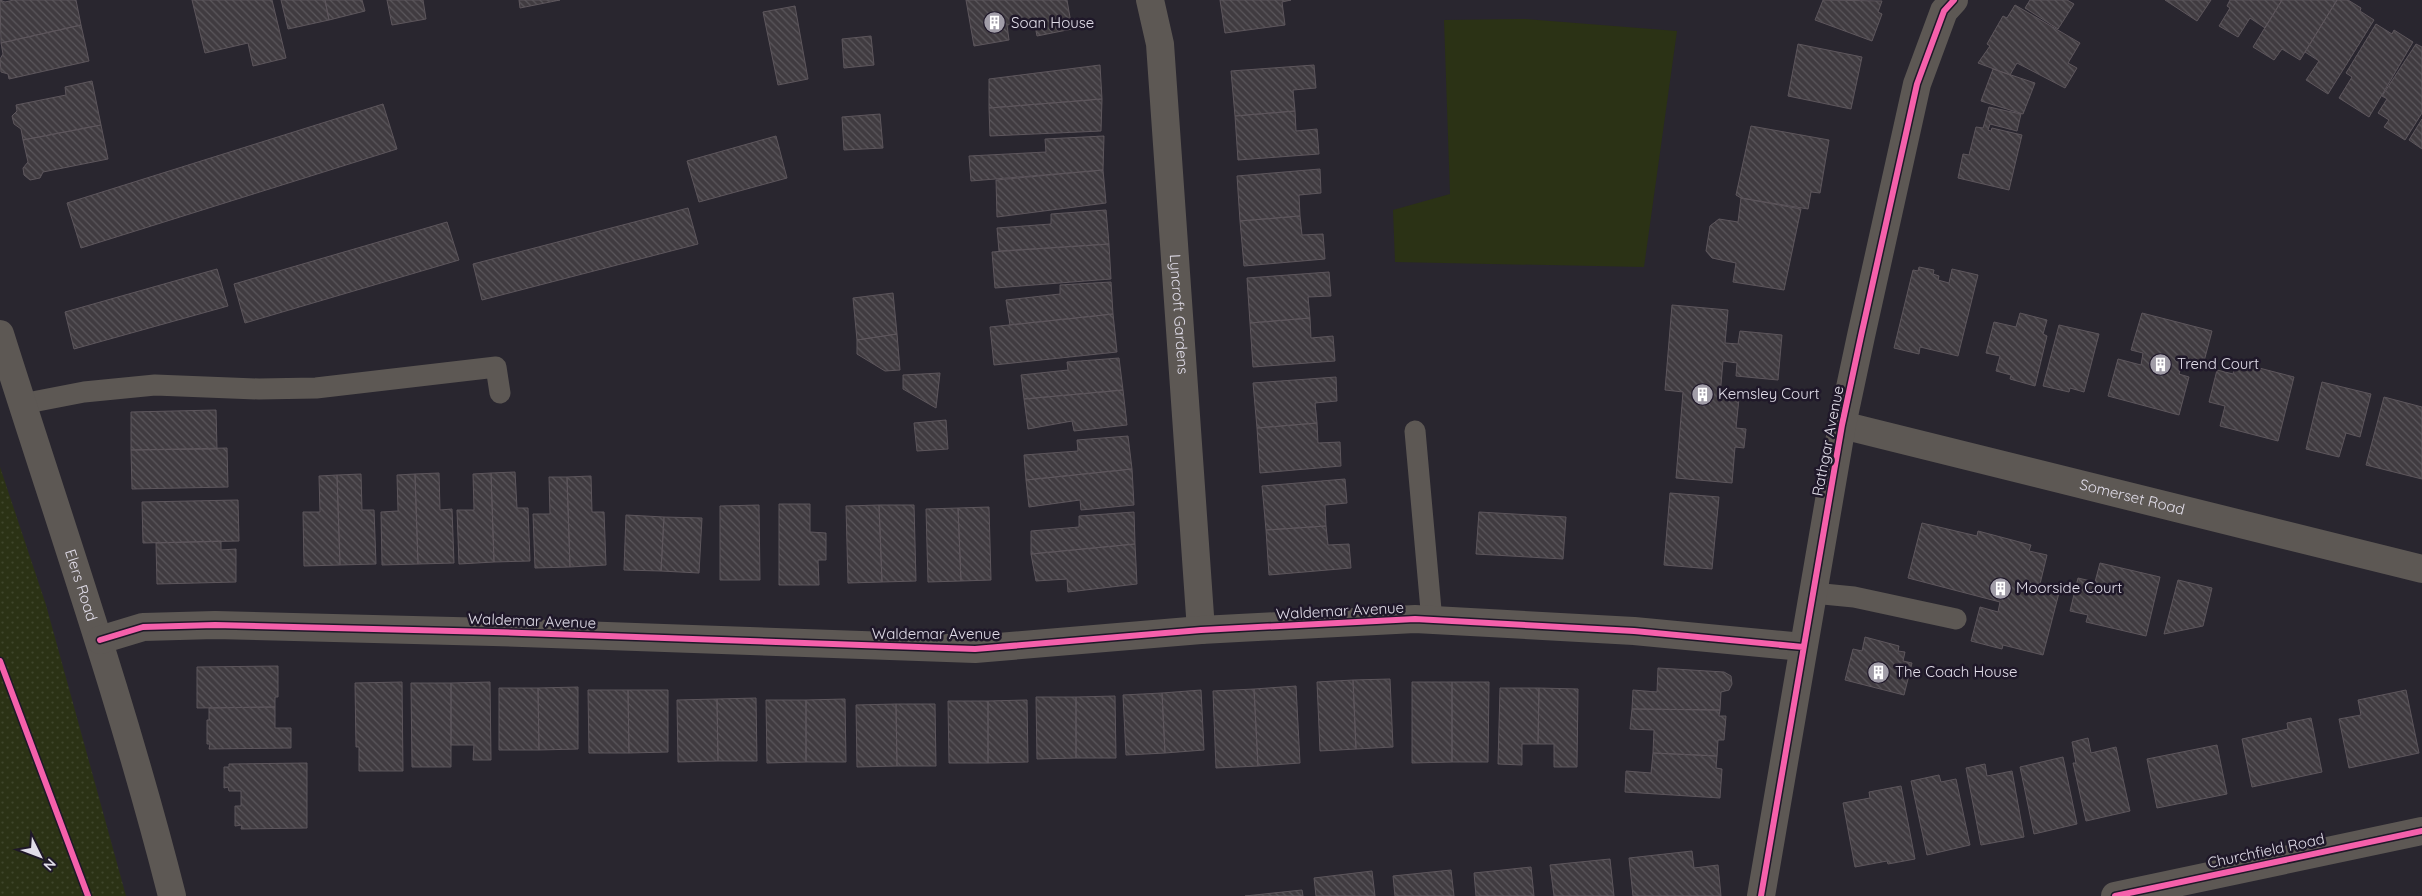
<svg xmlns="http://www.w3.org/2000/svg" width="2422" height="896" viewBox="0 0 2422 896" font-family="Quicksand,sans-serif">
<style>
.green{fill:url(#green-dots)}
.pitch{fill:#2b3215}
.building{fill:url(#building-back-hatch);stroke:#5d565c}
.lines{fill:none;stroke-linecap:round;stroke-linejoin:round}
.path{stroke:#5e5b5a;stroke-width:3;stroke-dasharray:4 2.5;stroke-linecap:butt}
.service{stroke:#5d5854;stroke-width:21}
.minor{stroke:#5d5854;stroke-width:28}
.cycleway-casing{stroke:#1f1829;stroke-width:9}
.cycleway{stroke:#f560ab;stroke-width:6}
.labels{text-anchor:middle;stroke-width:5;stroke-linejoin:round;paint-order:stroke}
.poi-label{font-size:15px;fill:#e1dde9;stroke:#1f1829;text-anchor:start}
.street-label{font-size:15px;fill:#e1dde9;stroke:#1f1829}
</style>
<defs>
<pattern id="green-dots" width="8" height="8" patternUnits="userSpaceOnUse" patternTransform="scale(1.25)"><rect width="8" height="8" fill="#2b3215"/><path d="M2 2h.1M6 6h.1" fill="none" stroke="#3f462c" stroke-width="1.8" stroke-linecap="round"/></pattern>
<pattern id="building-back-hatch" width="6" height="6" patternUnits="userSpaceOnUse" patternTransform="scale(1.25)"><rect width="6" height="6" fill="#403b40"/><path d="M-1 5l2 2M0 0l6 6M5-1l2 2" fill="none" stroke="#5b575c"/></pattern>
</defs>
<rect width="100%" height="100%" fill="#29262f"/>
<path class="green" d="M0 467 46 605 126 896H0Z"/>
<path class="pitch" d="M1525 19 1677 31 1644 267 1395 262 1393 210 1450 194 1444 20Z"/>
<path class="building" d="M0 0 5 2 14 0H76L81 25 1 43Z
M192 0H272L286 58 253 66 248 43 205 53Z
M281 0H325L329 20 288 29Z
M325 0H362L365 11 329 20Z
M387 0H423L426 19 392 25Z
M519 0H560L520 8Z
M966 0H1067L1072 29 1037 36 1034 21 1007 25 1009 40 974 46Z
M1220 0H1291L1282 2 1285 25 1225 33Z
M1823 0 1882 1 1878 12 1882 14 1872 41 1815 20Z
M2030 0H2067L2074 4 2058 29 2025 8Z
M2165 0H2211L2197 21Z
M2230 0H2282L2265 28 2250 18 2238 37 2219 26 2230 8 2227 6Z
M2282 0H2337L2300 60 2282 49 2274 60 2253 47Z
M2337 0H2348L2361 8 2360 11 2374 20 2328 94 2306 80 2319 61 2305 52Z
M2015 5 2080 43 2068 63 2077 68 2065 88 2017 63 2010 75 1978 63 1990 46 1987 44 2003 16 2007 18Z
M795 6 808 79 778 85 763 12Z
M2376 24 2392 34 2394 30 2413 42 2369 117 2339 98 2352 77 2346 73Z
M81 25 89 61 9 79 8 74 1 72 0 59 3 54 1 43Z
M871 36 874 65 844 68 842 39Z
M1798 44 1862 57 1851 109 1788 96Z
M2416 44 2422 47V113L2405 140 2384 127 2389 120 2378 113 2387 99 2382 96Z
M1100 65 1102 99 989 108V79Z
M1314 65 1316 88 1293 90 1295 111 1235 116 1231 71Z
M1993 69 2035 83 2023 114 1981 101Z
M92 81 101 125 23 140 21 129 14 124 12 116 17 111 16 105 66 95 65 87Z
M1102 99 1101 131 990 136 989 108Z
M383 104 397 149 81 248 67 203Z
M1989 107 2021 114 2017 131 1990 124 1988 130 1991 131 1992 128 2022 135 2009 190 1958 178 1963 154 1969 155 1976 127 1983 128Z
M1295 111 1296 131 1317 129 1319 154 1238 160 1235 116Z
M880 114 883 148 844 150 842 117Z
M2422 119V149L2409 140Z
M101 125 108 159 43 172 40 178 30 180 24 175 23 168 28 162 23 140Z
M1751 126 1829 140 1820 193 1811 192 1808 209 1741 198 1736 195Z
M776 136 787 178 699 202 687 161Z
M1104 136 1103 170 971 181 969 156 1046 152 1045 139Z
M1320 169 1321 193 1299 195 1300 216 1240 221 1237 176Z
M1103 170 1106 203 997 217 996 180Z
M1741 198 1801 209 1784 290 1733 282 1736 263 1712 258 1706 251 1710 226 1719 219 1738 222Z
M688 208 698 244 482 300 473 264Z
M1106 210 1109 244 999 251 997 228 1051 224V214Z
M1300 216 1302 235 1323 234 1325 259 1244 266 1240 221Z
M447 222 459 260 245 323 234 284Z
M1109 244 1111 279 995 288 992 252Z
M1919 267 1934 270 1933 274 1939 276 1938 280 1949 283 1952 269 1978 275 1958 356 1920 347 1919 354 1894 348 1913 270 1918 271Z
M217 269 228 306 74 349 65 312Z
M1329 272 1331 296 1308 297 1310 318 1250 323 1247 278Z
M1111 282 1113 314 1010 325 1006 300 1060 294V285Z
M893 293 897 334 857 340 853 298Z
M1672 305 1728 310 1725 343 1738 344 1740 331 1782 335 1778 380 1736 376 1737 363 1723 361 1720 396 1739 398 1736 428 1746 429 1744 448 1735 447 1732 483 1676 478 1683 392 1665 390Z
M2020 313 2047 320 2043 334 2047 336 2035 386 2010 379 2011 375 1996 371 2000 356 1986 353 1994 322 2016 327Z
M2142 313 2212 331 2202 369 2182 364 2179 374 2189 377 2179 415 2108 396 2118 359 2141 365 2143 353 2131 350Z
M1113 314 1117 352 994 365 990 327Z
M1310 318 1311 338 1333 336 1335 361 1253 367 1250 323Z
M2059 325 2099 334 2084 392 2070 388 2069 392 2043 386Z
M897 334 900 370 885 371 857 354V340Z
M1119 358 1123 390 1024 399 1021 375 1068 370 1067 362Z
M2236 362 2294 377 2278 441 2220 426 2225 406 2209 402 2217 370 2233 374Z
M940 373 936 408 903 389V375Z
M1336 377 1337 401 1315 403 1317 423 1257 428 1253 383Z
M2322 382 2371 394 2360 437 2346 433 2339 457 2306 449Z
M1123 390 1127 425 1074 431 1072 421 1028 429 1024 399Z
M2384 397 2422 407V479L2366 465Z
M216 410 217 449 131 450V412Z
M946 420 948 449 917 451 914 423Z
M1317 423 1318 443 1340 442 1341 466 1260 473 1257 428Z
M1128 436 1132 469 1026 480 1024 455 1078 451 1077 440Z
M227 448 228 487 132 489 131 450Z
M1132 469 1134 505 1081 510 1080 500 1029 507 1026 480Z
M515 472 517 508H528L530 561 494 562 491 473Z
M439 473 440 510 452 509 454 563 418 564 415 474Z
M491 473 494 562 459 564 457 510H474L473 474Z
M361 474 362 510H374L376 564 340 565 337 475Z
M415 474 418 564 382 565 381 512 398 511 397 475Z
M337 475 340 565 304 566 303 512H320L319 476Z
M591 476 592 512H604L606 565 570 567 567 477Z
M549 477H567L570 567 535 568 533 514H550Z
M1345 479 1347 503 1325 505 1326 526 1266 530 1262 486Z
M1670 493 1719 497 1712 569 1664 565Z
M238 500 239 541 143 543 142 502Z
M779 504H810V532L826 533V560H818L819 585H779Z
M759 505 760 580H720V506Z
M879 505H914L916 581 882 582Z
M879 505 882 582 848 583 846 506Z
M989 507 991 580 961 581 958 508Z
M958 508 961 581 928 582 926 509Z
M1134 512 1135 544 1031 554V531L1079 527V516Z
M1479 512 1566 517 1563 559 1476 554Z
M626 515 664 517 661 571 624 570Z
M664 517 702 518 699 573 661 571Z
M1922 523 1977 536 1978 531 2031 545 2029 551 2047 555 2040 584 2060 589 2043 655 2003 645 2002 649 1971 641 1980 607 1998 612 2000 602 1908 578Z
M1326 526 1328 545 1349 544 1351 568 1269 575 1266 530Z
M221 541V550L236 549V582L157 584 156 543Z
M1135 544 1137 584 1068 592 1067 579 1036 581 1031 554Z
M2100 563 2160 577 2146 636 2086 622 2088 615 2070 611 2078 578 2095 582Z
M2178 580 2212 588 2203 626 2164 634Z
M1865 637 1899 646 1898 651 1905 652 1903 661 1912 663 1904 695 1845 680 1853 649 1862 651Z
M278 666V697H275V707L197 708V667Z
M1658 668 1724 672 1731 676 1732 684 1729 690 1721 692 1720 710 1632 709 1633 690 1657 692Z
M1390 679 1393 747 1356 749 1353 680Z
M1353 680 1356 749 1320 751 1317 682Z
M402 682 403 771H359V747H356L355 683Z
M490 682 491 760H473L474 745H451V683Z
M1412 682H1452V762L1412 763Z
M1452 682H1489L1488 762H1452Z
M411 683H451V767H412Z
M1296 686 1300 763 1258 766 1254 689Z
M578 687V749L539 750 538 688Z
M499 688H538L539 750H499Z
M1500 688H1539L1538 744H1522V765L1498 764Z
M1539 688 1578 689 1577 767H1554V744H1538Z
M1254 689 1258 766 1216 768 1213 691Z
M588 690H628L629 753H589Z
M628 690H668V752L629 753Z
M1201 690 1204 750 1165 753 1162 693Z
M2406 690 2419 753 2349 768 2339 719 2361 715 2358 700Z
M1162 693 1165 753 1126 755 1123 695Z
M1115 696 1116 758H1076V697Z
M1036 697H1076V758L1037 759Z
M756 698 757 761H718L717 699Z
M717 699 718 761 678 762 677 700Z
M845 699 846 762H806V700Z
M766 700H806V762L767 763Z
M1027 700 1028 762 988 763V701Z
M948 701H988V763H949Z
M896 704 897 766 857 767 856 705Z
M896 704H935L936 766H897Z
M275 707V728H291V748L209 749 210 744H207V720H209V708Z
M1632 709 1720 710 1719 716H1726L1724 740H1718L1717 756 1653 753 1654 730 1630 729Z
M2311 718 2322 772 2252 787 2242 739 2288 729 2287 723Z
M2088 738 2091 753 2116 747 2130 811 2086 821 2073 763H2076L2072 742Z
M2217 745 2227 794 2157 808 2147 759Z
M1653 753 1717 756 1716 768 1722 769 1720 798 1625 792 1626 771 1651 773Z
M2063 757 2077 824 2034 834 2020 767Z
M307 763V828L241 829 242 825 235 826V806H241V791H229L228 787 224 788V767H229V764Z
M1985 764 1987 776 2012 771 2024 837 1981 845 1966 768Z
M1939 775 1941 782 1956 779 1970 845 1927 855 1911 781Z
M1901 786 1915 859 1888 864 1887 861 1855 867 1843 803 1870 798 1869 792Z
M1692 851 1694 868 1718 865 1721 896H1633L1629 858Z
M1610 859 1614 896H1554L1550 865Z
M1531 867 1534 896H1476L1474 873Z
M1451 870 1454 896H1395L1393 876Z
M1372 871 1375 896H1316L1314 878Z
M1302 890 1303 896H1245Z"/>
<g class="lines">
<path class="path" d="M0 661 88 896"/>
<path class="service" d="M22 404 84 392 155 385 259 389 316 388 496 367 500 393
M1415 431 1432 621
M1813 593 1854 597 1956 619"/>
<g class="minor">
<path id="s1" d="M1150 0 1160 44 1201 630"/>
<path id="s2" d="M0 334C59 521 124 706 172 896"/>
<path id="s3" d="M1842 425 2422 569"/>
<path d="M100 640 143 627 215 625 493 632 975 649 1201 630 1415 619 1634 631 1803 647"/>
<path d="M1761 896 1842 425 1861 336 1917 84 1944 11 1954 0"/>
<path d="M2115 896 2422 831"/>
</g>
<defs>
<path id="cycleway" d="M100 640 143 627 215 625 493 632 975 649 1201 630 1415 619 1634 631 1803 647
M0 661 88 896
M1761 896 1842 425 1861 336 1917 84 1944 11 1954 0
M2115 896 2422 831"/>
</defs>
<use href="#cycleway" class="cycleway-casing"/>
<use href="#cycleway" class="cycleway"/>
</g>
<defs>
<symbol id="building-disc" viewBox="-11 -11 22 22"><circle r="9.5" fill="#a19da8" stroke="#1f1829"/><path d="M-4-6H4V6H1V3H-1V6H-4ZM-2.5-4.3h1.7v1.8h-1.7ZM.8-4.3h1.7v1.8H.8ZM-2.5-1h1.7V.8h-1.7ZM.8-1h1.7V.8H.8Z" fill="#fff"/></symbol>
</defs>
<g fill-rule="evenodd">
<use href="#building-disc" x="982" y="10" width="25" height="25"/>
<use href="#building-disc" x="2148" y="352" width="25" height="25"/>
<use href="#building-disc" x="1690" y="382" width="25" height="25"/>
<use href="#building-disc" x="1988" y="576" width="25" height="25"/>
<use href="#building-disc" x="1866" y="660" width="25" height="25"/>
</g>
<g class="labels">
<g class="poi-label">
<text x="1011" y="28">Soan House</text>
<text x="2177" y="369">Trend Court</text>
<text x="1718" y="399">Kemsley Court</text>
<text x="2016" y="593">Moorside Court</text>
<text x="1895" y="677">The Coach House</text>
</g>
<g class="street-label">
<text dy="5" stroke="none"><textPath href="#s1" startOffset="316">Lyncroft Gardens</textPath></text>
<text transform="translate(1828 441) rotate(-79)" y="5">Rathgar Avenue</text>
<text dy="5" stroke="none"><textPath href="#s3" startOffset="299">Somerset Road</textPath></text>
<text dy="5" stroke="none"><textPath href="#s2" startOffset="264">Elers Road</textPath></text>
<text transform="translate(1340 611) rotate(-3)" y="5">Waldemar Avenue</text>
<text transform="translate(532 621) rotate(2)" y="5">Waldemar Avenue</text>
<text x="936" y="639">Waldemar Avenue</text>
<text transform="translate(2266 851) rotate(-12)" y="5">Churchfield Road</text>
</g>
</g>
<g transform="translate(40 856) rotate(132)" stroke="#1f1829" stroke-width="4" paint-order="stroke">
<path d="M0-4L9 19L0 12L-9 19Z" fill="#e1dde9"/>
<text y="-8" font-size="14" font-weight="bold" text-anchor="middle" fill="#e1dde9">N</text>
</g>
</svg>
